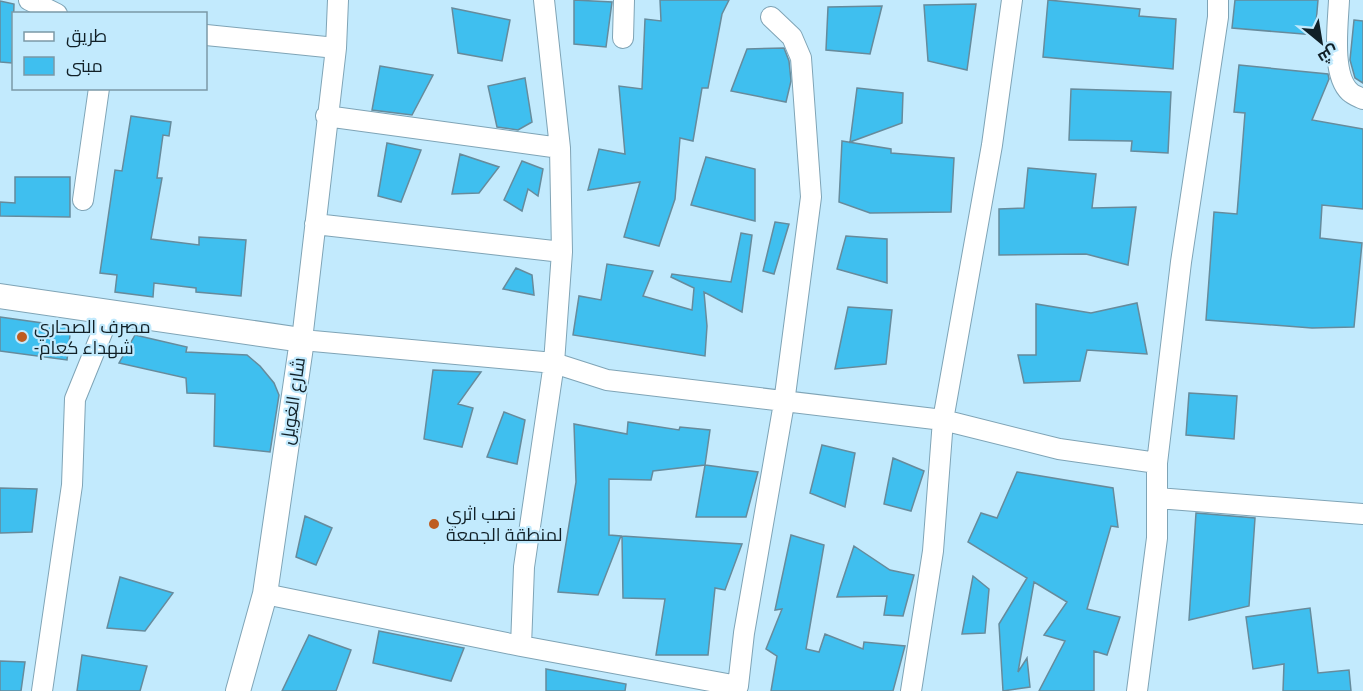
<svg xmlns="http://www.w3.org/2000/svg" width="1363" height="691" viewBox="0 0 1363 691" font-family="Ubuntu,Cairo,sans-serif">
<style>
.building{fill:#3fbfef;stroke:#668b9c;stroke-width:1.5}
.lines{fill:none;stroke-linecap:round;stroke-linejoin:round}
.minor-casing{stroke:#7fa4b6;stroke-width:22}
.tertiary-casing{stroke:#7fa4b6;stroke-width:26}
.minor{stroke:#fff;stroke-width:20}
.tertiary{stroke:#fff;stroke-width:24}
.poi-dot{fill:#be5c20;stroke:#c2eafd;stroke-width:2}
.labels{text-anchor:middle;stroke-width:4.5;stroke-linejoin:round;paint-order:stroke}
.poi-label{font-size:18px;fill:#112027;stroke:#c2eafd;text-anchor:start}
.street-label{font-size:18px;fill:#112027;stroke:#c2eafd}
</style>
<rect width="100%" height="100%" fill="#c2eafd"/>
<path class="building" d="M574 0 612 2 606 47 574 44Z
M660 0H729L722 14 708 88H702L693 141 680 138 675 199 659 246 624 237 640 182 588 190 599 149 625 154 619 86 642 89 645 19 661 21Z
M1048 0 1140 9 1139 16 1176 19 1173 69 1043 57Z
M1235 0H1318L1315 35 1232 28Z
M0 1 14 4 12 63 0 62Z
M976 4 967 70 928 61 924 5Z
M882 6 870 54 826 50 828 7Z
M452 8 510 20 502 61 458 53Z
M1354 20 1363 21V83L1355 78 1350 60Z
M784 48 789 61 791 81 786 102 731 91 747 49Z
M1239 65 1328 74 1329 79 1312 120 1363 129V209L1322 205 1320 238 1362 243 1354 327 1312 328 1206 320 1214 212 1237 214 1245 113 1234 112Z
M380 66 433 75 412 115 372 110Z
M525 78 532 122 518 130 497 127 488 86Z
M857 88 903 93 902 123 850 142Z
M1071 89 1171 92 1168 153 1131 151 1132 141 1069 140Z
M131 116 171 122 169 136 163 135 157 178H162L151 239 199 245V237L246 240 241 296 196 292V288L154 283 153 297 115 292 117 275 100 273 115 170 122 171Z
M842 141 891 149V153L954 158 951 212 870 213 839 202Z
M387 143 421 150 401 202 378 196Z
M460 154 499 167 479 193 452 194Z
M706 157 755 169V221L691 205Z
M522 161 543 169 538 196 528 189 522 211 504 200Z
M1028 168 1096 174 1092 208 1136 207 1128 265 1086 254 999 255V209L1024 208Z
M15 177H70V217L0 216V202L15 203Z
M775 222 789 224 774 274 763 271Z
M741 233 752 235 742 312 704 292 707 326 705 356 573 335 579 296 601 300 607 264 653 271 643 296 692 310 694 288 671 277 672 274 731 282Z
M846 236 887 239V283L837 269Z
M516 268 532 275 534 295 503 289Z
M1137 303 1147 354 1087 350 1080 381 1024 383 1018 355H1036V304L1091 313Z
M848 307 892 310 886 364 835 369Z
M0 317 71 327 67 360 0 351Z
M135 335 187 347 186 352 247 355 260 366 274 383 279 395 270 452 214 446 215 394 187 393 186 378 119 363Z
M433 370 481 372 458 404 473 408 462 447 424 439Z
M1189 393 1237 396 1234 439 1186 435Z
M504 412 525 420 517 464 487 457Z
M628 422 679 430 680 427 710 430 705 465 653 471 651 480 609 479V535L621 536 598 595 558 592 576 482 574 424 627 434Z
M822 445 855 453 845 507 810 493Z
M893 458 924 471 911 511 884 504Z
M705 465 758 472 746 517H696Z
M1017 472 1113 488 1118 527 1111 526 1087 609 1120 617 1107 655 1094 651V691H1039L1065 641 1044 635 1067 602 1034 582 1018 672 1027 658 1030 687 1003 691 999 624 1027 578 968 542 981 513 997 518Z
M0 488 37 489 32 532 0 533Z
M1196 513 1255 518 1249 606 1189 620Z
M305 516 332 528 316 565 296 557Z
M791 535 824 545 806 649 819 652 825 634 863 649 864 642 905 646 893 691H771L777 656 766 649 782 609 775 610Z
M622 536 742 544 725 590 715 588 708 655H656L665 599 623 598Z
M854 546 890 570 914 575 903 616 884 615 887 596 837 597Z
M973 576 989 589 985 633 962 634Z
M120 577 173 593 145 631 107 628Z
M1310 608 1318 673 1349 670 1351 691H1283L1284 664 1253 669 1246 617Z
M379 631 464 648 451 681 373 663Z
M309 635 351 650 336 691H282Z
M82 655 147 666 140 691H77Z
M0 661 25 662 21 691H0Z
M546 669 626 684 625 691H546Z"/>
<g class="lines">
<defs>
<path id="minor" d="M29 0 57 14
M338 0 336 48 302 340 554 363 607 380 943 420 1059 449 1157 463V538L1137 691
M1339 0C1338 24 1331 75 1350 92 1353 95 1359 97 1363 99
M206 35 336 48
M623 38 624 0
M326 116 560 148 544 0
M83 200 99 88
M315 224 562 252
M1157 463 1181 262 1218 17V0
M1157 498 1363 514
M265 594 521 646 738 686 744 633 784 403 811 197 801 58 792 37 771 17
M521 646 524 567 554 363 562 252 560 148
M42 691 72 485 75 399 110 313
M911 691 933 551 943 420 992 145 1012 0"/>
<path id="tertiary" d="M0 296 302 340 265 594 238 691"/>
</defs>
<use href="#minor" class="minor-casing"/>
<use href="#tertiary" class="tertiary-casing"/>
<use href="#minor" class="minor"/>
<use href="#tertiary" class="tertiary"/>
</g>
<g class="poi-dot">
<circle cx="22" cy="337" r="6"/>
<circle cx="434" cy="524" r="6"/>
</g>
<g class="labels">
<g class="poi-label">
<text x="34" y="333">مصرف الصحاري<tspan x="34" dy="21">-شهداء كعام</tspan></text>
<text x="446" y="520">نصب اثري<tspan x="446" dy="21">لمنطقة الجمعة</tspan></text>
</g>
<g class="street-label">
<text transform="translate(293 401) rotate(-82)" y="6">شارع الغويل</text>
</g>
</g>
<rect x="12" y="12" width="195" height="78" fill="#c2eafd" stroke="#7b99a7" stroke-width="1.5"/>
<rect x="24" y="32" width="30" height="9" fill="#ffffff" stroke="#7b99a7" stroke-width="1.5"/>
<text x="66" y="42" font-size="18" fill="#112027">طريق</text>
<rect x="24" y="57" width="30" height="18" fill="#3fbfef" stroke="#7b99a7" stroke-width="1.5"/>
<text x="66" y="72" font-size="18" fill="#112027">مبنى</text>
<g transform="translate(1321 42) rotate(150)" stroke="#c2eafd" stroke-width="4.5" paint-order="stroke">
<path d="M0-4.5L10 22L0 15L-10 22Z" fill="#112027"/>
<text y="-9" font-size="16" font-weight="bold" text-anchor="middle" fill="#112027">ش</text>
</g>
</svg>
